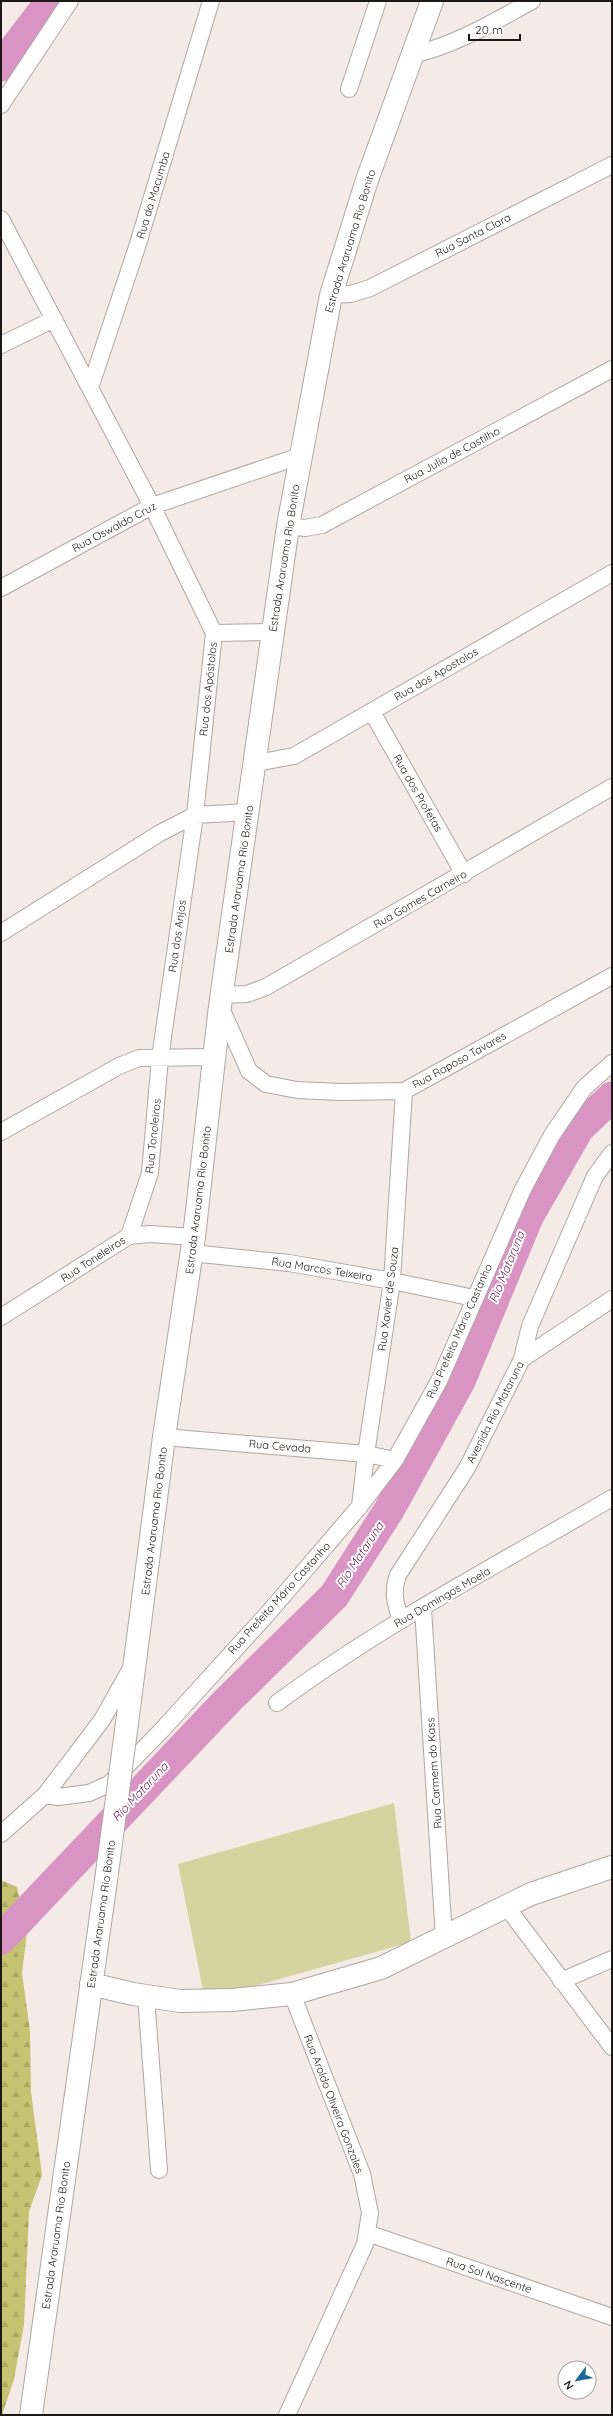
<svg xmlns="http://www.w3.org/2000/svg" width="613" height="2416" viewBox="0 0 613 2416" font-family="Quicksand,sans-serif">
<style>
.forest{fill:url(#forest-firs)}
.pitch{fill:#d5d49e}
.lines{fill:none;stroke-linecap:round;stroke-linejoin:round}
.river{stroke:#d994c3;stroke-width:31}
.street-casing{stroke:#afa7a3;stroke-width:18}
.secondary-casing{stroke:#afa7a3;stroke-width:24}
.primary-casing{stroke:#afa7a3;stroke-width:24}
.street{stroke:#fff;stroke-width:16}
.secondary{stroke:#fff;stroke-width:22}
.primary{stroke:#fff;stroke-width:22}
.primary-bridge-casing{stroke:#afa7a3;stroke-width:24;stroke-linecap:butt}
.primary-bridge{stroke:#fff;stroke-width:22}
.labels{text-anchor:middle;stroke-width:4;stroke-linejoin:round;paint-order:stroke}
.street-label{font-size:11px;fill:#1b1816;stroke:#fff}
.water-label{font-size:12px;font-style:italic;fill:#6e1e5a;stroke:#fff}
</style>
<defs>
<pattern id="forest-firs" width="22" height="20" patternUnits="userSpaceOnUse"><rect width="22" height="20" fill="#c6c373"/><path d="M5 1l3.5 6h-7zM16 11l3.5 6h-7z" fill="#aaa763"/></pattern>
</defs>
<rect width="100%" height="100%" fill="#f4ebe7"/>
<path class="forest" d="M1 1880 17 1887 27 1932 22 1973 30 2031 31 2092 42 2175 29 2212 24 2325 14 2379 2 2415Z"/>
<path class="pitch" d="M394 1803 411 1942 205 2000 178 1864Z"/>
<g class="lines">
<path class="river" d="M1 66 51 1
M1 1939 227 1701 334 1596 389 1510 460 1381 528 1217 579 1128 612 1097"/>
<defs>
<path id="street" d="M412 55C456 45 493 22 532 1
M349 89 378 1
M1 105 70 1
M1 219 152 506 214 633 195 815 160 1058 150 1173 129 1236
M331 295 351 294 370 288 612 165
M1 345 54 319
M90 388 137 247 211 1
M288 526 305 528 322 525 612 369
M1 588 152 506 300 456
M214 633 273 632
M372 712 464 874
M256 763 294 756 612 573
M1 933 160 833 195 815 249 812
M222 995 247 994 266 987 612 787
M221 1008 249 1071 266 1084 297 1090 341 1092 404 1091 612 976
M1 1132 119 1066 139 1058 215 1057
M191 1253 289 1263 392 1281 474 1298
M1 1317 129 1236 150 1234 194 1237
M522 1359 612 1299
M164 1437 366 1454 395 1460
M360 1506 366 1454 392 1281 404 1091
M423 1609 444 1938
M401 1620C395 1603 392 1592 398 1575L467 1468 522 1359 530 1326 595 1176 612 1153
M277 1703C382 1625 499 1564 612 1498
M45 1795 58 1797 89 1793 109 1784 160 1732 270 1611 360 1506 395 1460 439 1381 523 1189 552 1135 584 1088 612 1063
M1 1834 45 1795 102 1720 130 1670
M506 1906 612 2047
M561 1981 612 1959
M146 1996 159 2170
M367 2233 612 2317
M287 2415 365 2244 370 2213 362 2174 292 1994"/>
<path id="secondary" d="M91 1984 133 1994 180 2001 232 2000 292 1994 381 1968 531 1894 612 1867"/>
<path id="primary" d="M127 1723 164 1437 194 1237 220 1006 288 526 331 295 367 180 432 1
M31 2415 107 1873"/>
</defs>
<use href="#street" class="street-casing"/>
<use href="#secondary" class="secondary-casing"/>
<use href="#primary" class="primary-casing"/>
<use href="#street" class="street"/>
<use href="#secondary" class="secondary"/>
<use href="#primary" class="primary"/>
<defs>
<path id="primary-bridge" d="M107 1873 127 1723"/>
</defs>
<use href="#primary-bridge" class="primary-bridge-casing"/>
<use href="#primary-bridge" class="primary-bridge"/>
</g>
<g class="labels">
<g class="street-label">
<text transform="translate(153 195) rotate(-73)" y="4">Rua da Macumba</text>
<text transform="translate(473 235) rotate(-27)" y="4">Rua Santa Clara</text>
<text transform="translate(350 241) rotate(-73)" y="4">Estrada Araruama Rio Bonito</text>
<text transform="translate(452 455) rotate(-28)" y="4">Rua Julio de Castilho</text>
<text transform="translate(114 527) rotate(-28)" y="4">Rua Oswaldo Cruz</text>
<text transform="translate(284 558) rotate(-81)" y="4">Estrada Araruama Rio Bonito</text>
<text transform="translate(436 674) rotate(-30)" y="4">Rua dos Apostolos</text>
<text transform="translate(208 689) rotate(-84)" y="4">Rua dos Apóstolos</text>
<text transform="translate(418 793) rotate(60)" y="4">Rua dos Profetas</text>
<text transform="translate(239 879) rotate(-82)" y="4">Estrada Araruama Rio Bonito</text>
<text transform="translate(420 899) rotate(-30)" y="4">Rua Gomes Carneiro</text>
<text transform="translate(177 936) rotate(-82)" y="4">Rua dos Anjos</text>
<text transform="translate(459 1060) rotate(-29)" y="4">Rua Raposo Tavares</text>
<text transform="translate(153 1136) rotate(-84)" y="4">Rua Tonoleiros</text>
<text transform="translate(198 1200) rotate(-83)" y="4">Estrada Araruama Rio Bonito</text>
<text transform="translate(93 1259) rotate(-33)" y="4">Rua Toneleiros</text>
<text transform="translate(322 1269) rotate(9)" y="4">Rua Marcos Teixeira</text>
<text transform="translate(388 1299) rotate(-83)" y="4">Rua Xavier de Souza</text>
<text transform="translate(459 1331) rotate(-66)" y="4">Rua Prefeito Mário Castanho</text>
<text transform="translate(495 1412) rotate(-63)" y="4">Avenida Rio Mataruna</text>
<text transform="translate(280 1446) rotate(5)" y="4">Rua Cevada</text>
<text transform="translate(154 1521) rotate(-83)" y="4">Estrada Araruama Rio Bonito</text>
<text transform="translate(442 1597) rotate(-30)" y="4">Rua Domingos Moela</text>
<text transform="translate(279 1598) rotate(-48)" y="4">Rua Prefeito Mário Castanho</text>
<text transform="translate(434 1773) rotate(-94)" y="4">Rua Carmem do Kass</text>
<text transform="translate(101 1914) rotate(-82)" y="4">Estrada Araruama Rio Bonito</text>
<text transform="translate(334 2104) rotate(69)" y="4">Rua Aroldo Oliveira Gonzales</text>
<text transform="translate(56 2235) rotate(-82)" y="4">Estrada Araruama Rio Bonito</text>
<text transform="translate(489 2275) rotate(19)" y="4">Rua Sol Nascente</text>
</g>
<g class="water-label">
<text transform="translate(507 1267) rotate(-68)" y="4">Rio Mataruna</text>
<text transform="translate(360 1555) rotate(-57)" y="4">Rio Mataruna</text>
<text transform="translate(140 1792) rotate(-47)" y="4">Rio Mataruna</text>
</g>
</g>
<rect width="613" height="2416" fill="none" stroke="#1b1816" stroke-width="4"/>
<g transform="translate(577 2380) rotate(238)"><circle r="19" fill="#ffffff" stroke="#a4a3a2"/>
<path d="M0-3L7 15L0 10L-7 15Z" fill="#1b679a"/>
<text y="-6" font-size="11" font-weight="bold" text-anchor="middle" fill="#1b1816">N</text>
</g>
<path d="M469 34v6h51v-6" fill="none" stroke="#1b1816" stroke-width="2"/>
<text x="475" y="34" font-size="12" fill="#1b1816" stroke="#ffffff" stroke-width="3" paint-order="stroke">20 m</text>
</svg>
